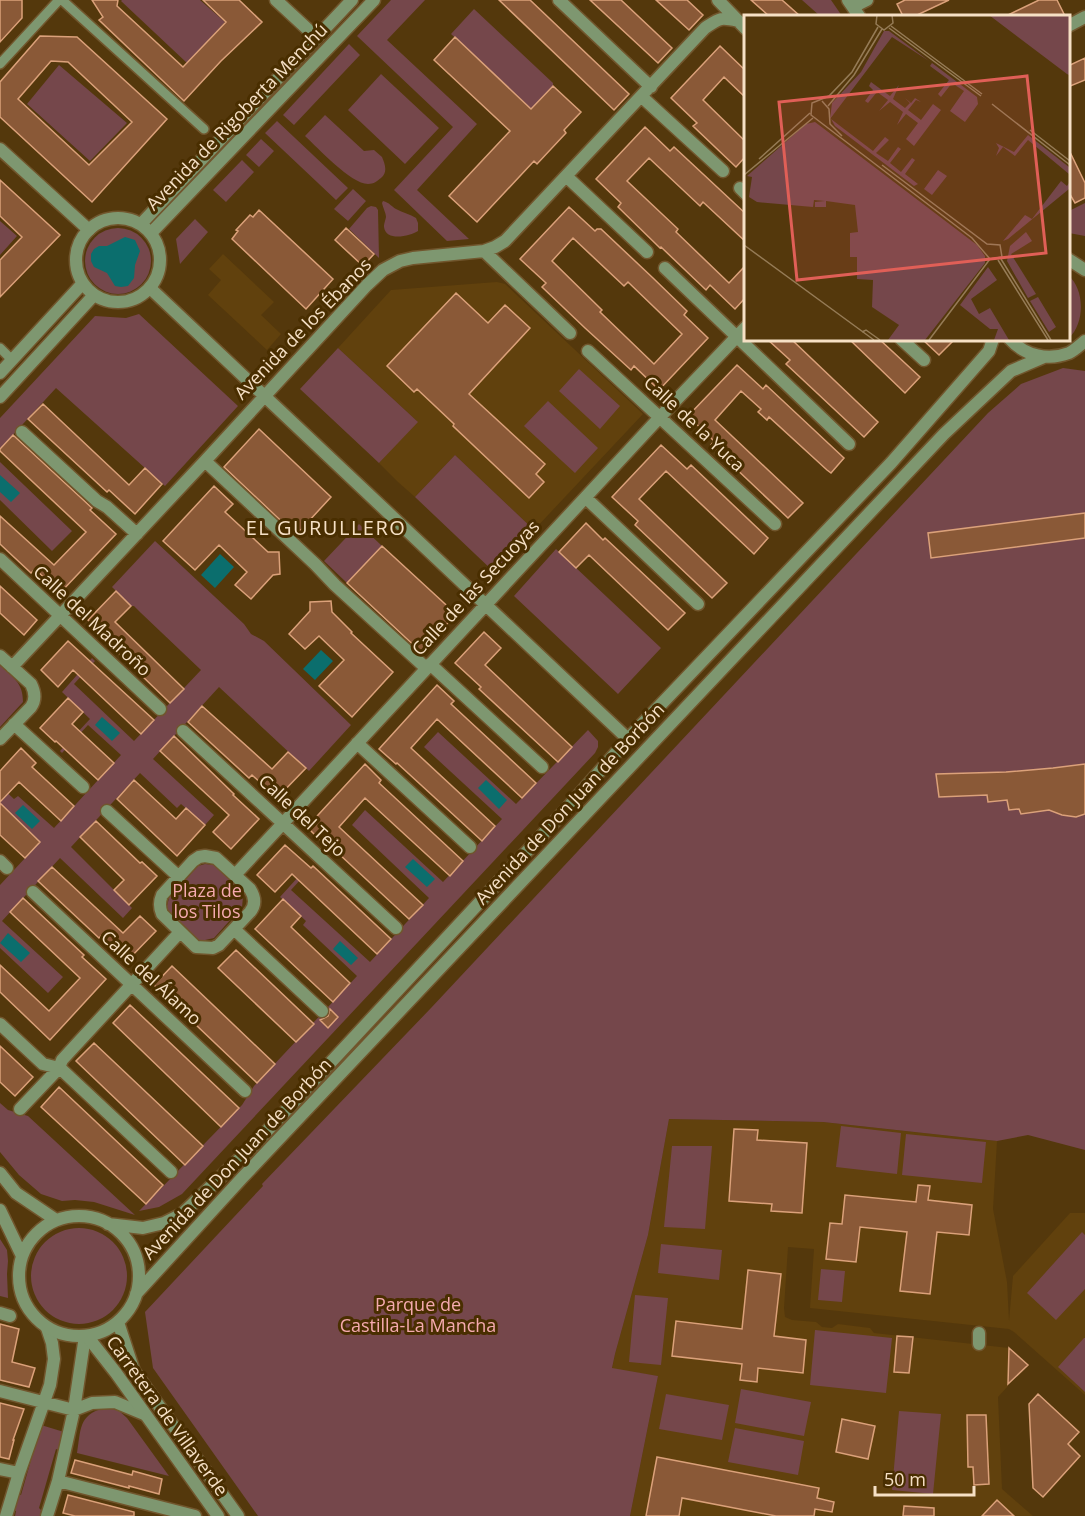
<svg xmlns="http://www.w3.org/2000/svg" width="1085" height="1516" viewBox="0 0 1085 1516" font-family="'Open Sans',sans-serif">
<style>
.built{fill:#61410d}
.green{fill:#75474b}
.water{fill:#0b6e6d}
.building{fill:#8a5937;stroke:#dba17a;stroke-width:1.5;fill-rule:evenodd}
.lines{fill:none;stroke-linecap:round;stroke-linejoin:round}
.pedestrian-casing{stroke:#71562d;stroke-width:12}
.minor-casing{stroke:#71562d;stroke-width:15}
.tertiary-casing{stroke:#71562d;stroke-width:15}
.pedestrian{stroke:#7e9770;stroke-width:9}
.minor{stroke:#7e9770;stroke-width:12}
.tertiary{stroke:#7e9770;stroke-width:12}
.labels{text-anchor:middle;stroke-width:6;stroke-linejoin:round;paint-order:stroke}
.street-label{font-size:18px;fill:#f6e0c5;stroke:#492e00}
.park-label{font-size:18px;fill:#f5aaaf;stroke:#492e00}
.neighbourhood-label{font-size:20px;letter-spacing:1.5px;fill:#f6e0c5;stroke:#492e00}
.inset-road{fill:none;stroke:#957b56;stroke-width:1.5}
.view{fill:#e05f57;fill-opacity:0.15;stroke:#e05f57;stroke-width:3}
.inset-edge{fill:none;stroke:#f6e0c5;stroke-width:3}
</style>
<rect width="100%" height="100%" fill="#54380c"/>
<path class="built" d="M223 254 274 302 261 315 281 334 267 350 208 295 221 280 209 269Z
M497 282 505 284 643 414 534 530 455 455 415 497 398 482 379 463 417 421 338 348 391 290Z
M669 1119 823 1122 997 1141 993 1209 1007 1282 1009 1321 1013 1276 1070 1213H1085V1395L1014 1332 1009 1329 810 1308 814 1249 788 1247 784 1308 785 1317 792 1320 816 1322 822 1327 832 1328 838 1324 870 1328 874 1333 1009 1348 1008 1386 998 1397 1002 1489 1033 1516H630L658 1376 612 1369 615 1354 648 1235Z"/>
<path class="green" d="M122 0H200L225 22 187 63 121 1Z
M391 0H425L387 40 477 124 417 190 469 239 447 241 394 190 453 127 357 36Z
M802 0H831L842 16H820Z
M474 9 553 83V86L531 109 451 34Z
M349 44 360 55 294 125 283 115Z
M59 65 127 123 90 161 27 104Z
M381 74 439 128 405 164 348 110Z
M325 115 364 151 374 150 382 157C385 164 388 172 381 178 377 181 374 184 368 184 351 184 318 148 305 136Z
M277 121 348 188 336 200 265 133Z
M261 139 274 151 259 167 246 155Z
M242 160 254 172 226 202 213 190Z
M353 189 366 201 348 221 334 209Z
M383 201C390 203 391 206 396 209 403 213 410 214 416 218L418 223V231C410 236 386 242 384 227 384 223 385 222 386 217 386 213 383 208 382 203Z
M1085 203V236L1069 233V211Z
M371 206 376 207 378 210 379 258 349 229 367 208Z
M195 219 208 232 180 264 176 239Z
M0 221 17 236 0 255Z
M85 261a33 33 0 1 1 66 0a33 33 0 1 1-66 0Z
M1068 275C1085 289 1085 323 1069 338Z
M139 314 238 406 165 486 56 388 0 449V418L95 316 126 318Z
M338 348 418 422 379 463 300 389Z
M1063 368 1085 371V1150L1028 1135 997 1141 823 1122 669 1119 648 1235 615 1354 612 1368 658 1376 630 1516H258L153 1368 145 1312 263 1186 262 1184 431 1008 988 413 1021 384Z
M579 369 620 406 600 429 559 391Z
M548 401 598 448 575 473 524 426Z
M455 455 534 530 494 572 415 497Z
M0 462 72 531 52 551 0 500Z
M359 524 382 546 347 583 324 561Z
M155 541 244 624 251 634 264 641 351 725 309 771 219 687 153 759 214 815 205 825 181 804 177 808 140 773 71 847 132 908 123 918 60 858 2 921 63 977 48 993 0 948V885L40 842 0 803V786L14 799 18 796 54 828 121 755 88 725 62 753 60 751 90 719 62 692 92 658 95 661 74 684 134 741 201 670 141 613 134 606H131L112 587Z
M556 549 661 648 618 694 514 596Z
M0 665C13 678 23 682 23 702L0 727Z
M588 730 598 741V747L595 753 182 1194 159 1207 139 1211 242 1105 254 1086 357 976 303 925 306 921 280 897 299 876 301 879 291 890 370 962 429 898 352 825 365 810 443 882 502 819 424 747 438 732 516 804Z
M205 864 214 865 240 890 243 897 242 907 214 938 205 940H199L168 912 167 906 169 898 198 866Z
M0 1103 8 1110 28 1116 135 1215 94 1202 75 1200 62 1201 41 1194 19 1175 0 1152Z
M841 1126 901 1133 897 1174 836 1167Z
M906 1134 986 1142 982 1183 902 1175Z
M672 1146H712L705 1229 664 1227Z
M31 1276a48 48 0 1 1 96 0a48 48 0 1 1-96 0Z
M1082 1232 1085 1235V1289L1056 1320 1027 1293Z
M0 1239 7 1250 8 1261 7 1274 8 1298 0 1296Z
M661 1244 722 1250 719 1280 658 1273Z
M821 1269 845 1271 842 1302 818 1300Z
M635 1295 668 1298 661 1365 629 1362Z
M815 1330 892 1338 886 1393 810 1385Z
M1084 1338H1085V1392L1058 1367Z
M741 1389 811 1402 804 1436 735 1423Z
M666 1394 729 1405 722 1440 659 1429Z
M104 1408 117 1409 127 1418 169 1476 77 1453C81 1430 78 1415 104 1408Z
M899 1411 941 1414 933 1494 892 1490Z
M41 1425 64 1432 59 1450 56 1449 39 1508 41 1510 40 1516H15L16 1511 12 1510 17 1494 21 1495Z
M735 1428 804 1441 798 1475 728 1462Z"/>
<path class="water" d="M125 237 135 240 140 251 135 265 134 278 128 286 121 287 115 286 107 273 94 267 91 261V254L94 249 99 246H107Z
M0 475 20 493 11 502 0 492Z
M220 554 234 567 215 588 201 575Z
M321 650 333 661 315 680 303 669Z
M102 717 120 733 112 741 95 725Z
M486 780 507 800 499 809 478 788Z
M23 805 40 821 32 829 15 813Z
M413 859 435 879 427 887 405 867Z
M8 933 30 953 21 962 0 943Z
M340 941 358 958 351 965 333 949Z"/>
<path class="building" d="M0 0H22V18L0 42Z
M92 0H118L117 6 183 67 226 22 203 0H239L262 22 221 61 184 101 99 20 103 17Z
M499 0H530L629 94 614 110Z
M590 0H621L672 48 658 63Z
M656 0H687L703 15 689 30Z
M751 0H782L800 16H769Z
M905 0H949L915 16H903L897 4Z
M1039 0H1057L1065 16H1006Z
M40 36 77 37 167 119 92 202 0 117V82ZM51 61 68 62 132 122 89 165 18 99Z
M455 37 531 109 553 86 581 112 564 130 566 133 537 164 534 161 477 222 449 196 510 131 434 60Z
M720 46 746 71V98L724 77 703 100 746 142V156L736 167 693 126 697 123 671 98Z
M1085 58V80L1068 87V66Z
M645 127 670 151 674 147 746 214V242L703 202 700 206 649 158 627 181 678 229 676 232 729 283 746 265V297L735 309 710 285 706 290 661 247 660 248 618 207 621 203 596 179Z
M1068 148 1085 183V198L1075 203 1068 191Z
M0 180 60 235 0 297V260L22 237 0 216Z
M569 207 595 231 597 229H601L653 278 687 311 684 315 708 338 659 390 634 366 631 370 585 328 542 287 546 283 520 259ZM573 238 624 286 628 282 682 334 654 364 600 312 602 310 552 261Z
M259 210 333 279 306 309 232 239 238 231 236 230 250 215 253 217Z
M346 228 374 254 363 266 335 240Z
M456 293 488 323 505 305 530 328 469 394 545 464 536 474 544 482 529 498 453 426 454 424 417 389 414 392 387 366Z
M767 339H791L878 422 864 437 786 364 790 360Z
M849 339H879L920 377 905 393Z
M922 339H955L939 355Z
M737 365 763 389 766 385 844 458 831 473 827 470 769 417 767 420 758 412 761 409 741 391 715 420 803 503 788 518 711 445 714 441 688 416Z
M43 404 129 485 145 468 162 484 135 514 109 490 107 492 28 419Z
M259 429 331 497 296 535 224 467Z
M13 435 92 508 90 510 116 534 60 593 35 569 31 573 0 544V516L54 565 86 532 0 451V449Z
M661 445 687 469 691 465 768 538 754 554 666 471 639 499 727 583 712 598 635 525 638 521 612 497Z
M214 486 233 504 225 512 268 552H279L280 574 273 575 251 599 235 585 247 572 219 545 195 570 163 541Z
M1085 513V538L931 558 928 533Z
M586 523 603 540 605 538 685 613 668 630 589 555 576 568 559 552Z
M382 546 456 614 421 652 347 583Z
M0 586 37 620 24 635 0 613Z
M116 591 131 606 115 622 184 689 170 703 110 645 112 643 88 620Z
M331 601 332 612 352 632 351 633 393 672 352 717 319 686 344 660 319 636 305 649 289 634 310 611V602Z
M484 632 501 648 485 665 572 747 558 762 479 689 481 687 455 663Z
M68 641 154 720 141 734 73 670 58 687 41 670Z
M437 685 454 701 451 704 536 783 522 798 437 719 429 728 411 748 495 826 482 841 397 763 396 764 379 749Z
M68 698 83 712 72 724 114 763 98 780 56 741 55 742 40 728Z
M202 706 272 769 288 752 306 768 277 798 252 775 249 778 188 722Z
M174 736 234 794 233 795 259 819 231 849 213 832 229 815 160 751Z
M21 748 36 763 32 767 74 806 61 821 19 782 0 802V771Z
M365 764 381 780 379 783 463 861 450 876 365 798 339 827 423 905 409 919 325 841 323 843 307 827Z
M1085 764V814L1076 817 1062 815 1049 810 1021 814 1019 809 1009 810 1007 800 988 802 987 795 939 797 936 774 1006 772 1053 768Z
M134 780 176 819 186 808 205 825 177 856 117 799Z
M0 803 40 842 25 858 0 835Z
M96 821 140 863 142 862 157 876 129 905 114 890 124 880 80 837Z
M285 845 311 868 313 866 391 939 377 954 292 874 275 892 257 875Z
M52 867 123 933 140 916 156 931 127 961 101 936 99 938 38 881Z
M23 898 84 955 82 957 106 979 50 1040 0 992V965L49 1011 80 978 10 912Z
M283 899 301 916 291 927 350 983 333 1002 255 929Z
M236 950 314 1024 296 1042 218 968Z
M172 966 275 1064 257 1083 154 985Z
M130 1005 239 1108 221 1127 113 1023Z
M330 1009 338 1017 328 1028 320 1020 328 1016Z
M94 1043 203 1146 185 1165 76 1061Z
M0 1046 33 1077 15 1096 0 1082Z
M59 1087 163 1185 146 1204 41 1107Z
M734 1129 758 1130 757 1140 807 1143 802 1213 771 1211 772 1204 729 1201Z
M918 1185 930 1186 928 1200 972 1205 969 1235 937 1232 930 1294 900 1291 907 1232 860 1227 856 1262 826 1259 830 1223 842 1224 845 1195 916 1202Z
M748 1270 781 1274 774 1336 806 1340 803 1373 758 1368 757 1382 740 1380 742 1364 672 1356 676 1321 742 1329Z
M0 1324 19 1329 12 1362 35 1368 29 1387 0 1380Z
M897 1336 913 1337 909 1373 894 1372Z
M1009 1348 1028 1365 1008 1384Z
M1038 1394 1079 1432 1068 1444 1080 1456 1043 1497 1033 1488 1029 1404Z
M0 1403 24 1409 13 1440H14L9 1459 0 1457Z
M967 1415H986L989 1484 974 1485 973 1467H968Z
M842 1419 875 1426 868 1459 836 1452Z
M657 1457 819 1488 817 1498 834 1502 832 1512 815 1509 814 1516H776L682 1498 679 1516H646Z
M75 1460 132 1475 133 1471 162 1479 159 1494 129 1486V1488L71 1473Z
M68 1495 134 1512V1516H75L63 1513Z
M997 1500 1014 1516H982Z
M904 1506 934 1508V1516H903Z"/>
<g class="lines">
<defs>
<path id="pedestrian" d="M62 0 204 129
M0 64 59 0
M0 348 12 360"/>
<path id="minor" d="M276 0 316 37
M559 0 651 87
M718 0 746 29
M848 0 859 16
M853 7 867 0
M1068 26 1085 17
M642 97 723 171
M0 149 89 230
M566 176 647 252
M740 188 746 194
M484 251 570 333
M665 268 849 444
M150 288 628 739
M901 339 924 360
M588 351 775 524
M22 432 97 501 107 507 137 534
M205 461 315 564 335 585 426 668
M586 498 698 604
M0 559 160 709
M0 656 31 684C35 692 36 700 31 707L0 739
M430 664 542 767
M12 667 205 461 367 285 383 270 400 261 413 258 484 251 495 247 505 241 705 28C720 18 720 17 738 21
M14 724 83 787
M183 731 396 928
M357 743 470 847
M107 811 179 877
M205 856 216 858 250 889C255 897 256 905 250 912L219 945 213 948 196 947 162 914C159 907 159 902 162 895L193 861 199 857Z
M0 861 7 868
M235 875 660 417 746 327
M33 892 245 1091
M234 929 322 1011
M0 1024 43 1064 59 1068 62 1070 171 1172
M20 1109 59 1068 62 1060 180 932
M0 1313 10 1316
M979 1344V1333
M0 1391 74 1410 92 1403 115 1402 144 1414
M0 1469 19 1473
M58 1481 195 1516
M6 1516 19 1473 50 1385 54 1359 52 1343 47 1328
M47 1516 58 1481 74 1410 85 1336"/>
<path id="tertiary" d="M76 260a42 42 0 1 1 84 0a42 42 0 1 1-84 0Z
M141 224 352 0
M151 233 374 0
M1068 259 1085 270
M1010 339C1025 356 1048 361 1069 353 1075 350 1080 345 1085 341
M0 373 83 283
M0 397 94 295
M0 1173 16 1193 56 1220
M0 1210 22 1256
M19 1276a60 60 0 1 1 120 0a60 60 0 1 1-120 0Z
M108 1224 143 1228 164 1223 182 1214 253 1146 571 804 628 739 891 463 989 351 993 339
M136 1294 242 1178 944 434 1011 371 1044 357
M118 1322 134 1371 238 1516
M87 1336 116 1373 218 1516"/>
</defs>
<use href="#pedestrian" class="pedestrian-casing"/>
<use href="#minor" class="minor-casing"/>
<use href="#tertiary" class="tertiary-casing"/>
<use href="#pedestrian" class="pedestrian"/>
<use href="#minor" class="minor"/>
<use href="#tertiary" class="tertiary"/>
</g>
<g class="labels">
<g class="street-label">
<text transform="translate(237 117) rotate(-46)" y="6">Avenida de Rigoberta Menchú</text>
<text transform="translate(303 329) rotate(-46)" y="6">Avenida de los Ébanos</text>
<text transform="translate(694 424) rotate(43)" y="6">Calle de la Yuca</text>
<text transform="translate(476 588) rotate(-47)" y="6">Calle de las Secuoyas</text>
<text transform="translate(92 621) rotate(43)" y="6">Calle del Madroño</text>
<text transform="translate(570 804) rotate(-47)" y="6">Avenida de Don Juan de Borbón</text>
<text transform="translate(302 816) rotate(43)" y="6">Calle del Tejo</text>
<text transform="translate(151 978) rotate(43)" y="6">Calle del Álamo</text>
<text transform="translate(237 1159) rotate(-47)" y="6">Avenida de Don Juan de Borbón</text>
<text transform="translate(167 1416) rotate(54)" y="6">Carretera de Villaverde</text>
</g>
<g class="park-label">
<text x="207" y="897">Plaza de<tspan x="207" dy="21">los Tilos</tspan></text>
<text x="418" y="1311">Parque de<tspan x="418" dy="21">Castilla-La Mancha</tspan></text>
</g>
<g class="neighbourhood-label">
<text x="326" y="535">EL GURULLERO</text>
</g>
</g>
<g transform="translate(744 15)">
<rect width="326" height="326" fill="#54380c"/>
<path d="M245 0H325V60L323 59ZM140 16H145L185 46 148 22 86 104 88 88 117 57ZM188 48 233 82 234 89 221 107 206 96 220 76 208 68 197 82 194 79 205 65 186 51ZM127 67 146 81 155 70 149 84 161 93 166 88 161 83 167 88 171 83 177 87 172 85 164 95 177 105 189 89 197 95 170 131 162 124 174 108 162 99 153 110 159 97 146 87 135 96 144 85 133 77 124 88 121 86 129 75 125 71ZM87 104 129 136 141 122 145 125 132 138 144 146 154 132 157 134 146 148 157 157 168 143 171 145 161 159 174 169 170 171 91 111ZM71 107 233 230 241 241V248L181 325H144L155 310 128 292 129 265 113 264V242H106V218L114 217 111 190 82 186V192H71V187L81 186 70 185 69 192 13 187 5 182 8 162 3 161 62 109ZM284 120 325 152V159L284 125 271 141 259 132 252 141 255 133 252 128 270 137ZM194 155 203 161 188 180 180 174ZM317 166 323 171 325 168V174L264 224 259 226 281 200 288 204ZM282 217 288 226 267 239 292 279 284 283 263 246 266 231ZM244 252 253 265 227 284 235 299 246 293 265 325H250L254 314H246L216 290ZM294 282 312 312 305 317 286 286Z" fill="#75474b"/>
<path class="inset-road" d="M133 0 132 9 140 15 149 8 148 0M147 11 238 79M134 12 108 57 85 81 68 88 67 100 228 223 246 244M145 13 237 81M78 86 85 94 86 109 98 121M248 89 326 150M84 91 110 60 138 14M286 115 326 146M15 144 66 98M138 150 243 229 256 230 258 242 246 244M0 160 69 103M0 230 130 325M257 244 307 325M254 245 304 325M118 317 122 315 136 325M185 325 246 244"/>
<path class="view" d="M283 61 302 238 53 265 35 87Z"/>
<rect width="326" height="326" class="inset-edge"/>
</g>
<path d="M875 1486v9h99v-9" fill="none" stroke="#f6e0c5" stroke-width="3"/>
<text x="884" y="1486" font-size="18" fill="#f6e0c5" stroke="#492e00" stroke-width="4.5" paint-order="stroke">50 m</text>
</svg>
